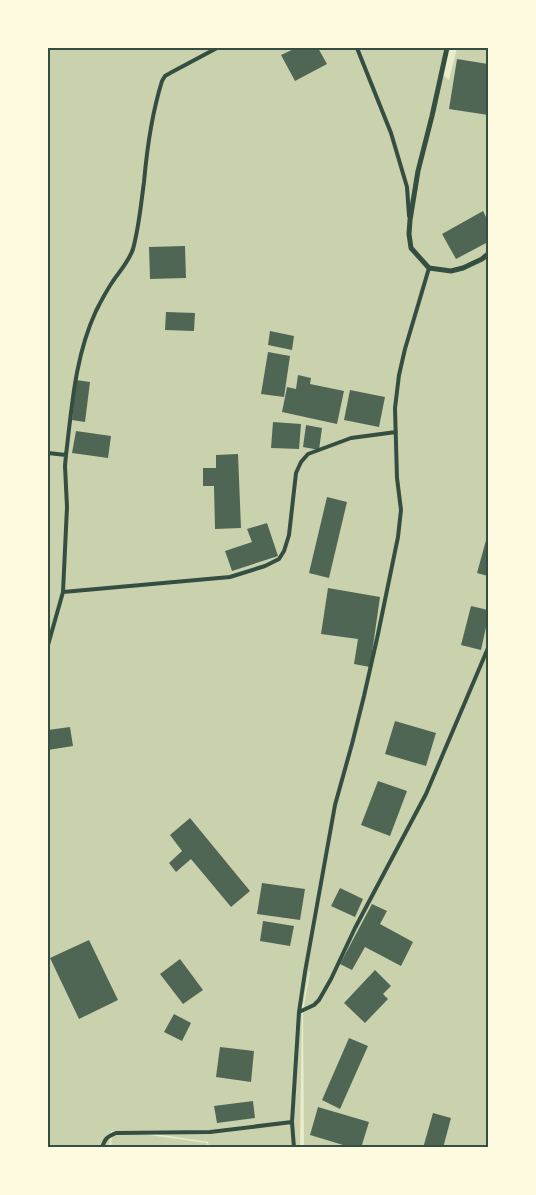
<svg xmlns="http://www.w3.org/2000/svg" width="536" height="1195" viewBox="0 0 536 1195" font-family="'DM Sans',sans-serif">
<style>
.green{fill:#cad2ad}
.building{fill:#4f6655}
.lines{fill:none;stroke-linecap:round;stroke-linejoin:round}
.service{stroke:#344e41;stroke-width:4}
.minor{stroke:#344e41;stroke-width:5}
.neatline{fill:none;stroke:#344e41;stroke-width:2}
</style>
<rect width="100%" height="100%" fill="#e9edc9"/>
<path class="green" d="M48 48H447L443 75 449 80 457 48H488V1147H304L303 1011 310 972 309 971 302 1009 300 1147H209L208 1142 150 1133 111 1131 109 1147H48Z
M112 1132 149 1135 207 1143 208 1147 111 1148Z"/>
<path class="building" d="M296 48H318L327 64 295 81 281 55Z
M457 59 488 64V115L449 109Z
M483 211 488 221V242L456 259 442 234Z
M185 246 186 278 150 279 149 247Z
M166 312 195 313 194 331 165 330Z
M270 331 294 336 292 350 268 345Z
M268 352 290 356 284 397 261 394Z
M298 375 311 378 310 384 344 391 337 424 282 412 287 387 296 389Z
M76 380 90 382 85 422 72 420Z
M350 390 385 397 379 427 344 420Z
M273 422 301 424 299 449 271 448Z
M306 425 322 428 319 450 303 447Z
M76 431 111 436 108 458 72 453Z
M238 454 241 528 215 529 214 486H203V468H216V455Z
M327 497 347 502 329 578 309 573Z
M267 523 278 556 232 571 225 551 252 542 247 529Z
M488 533V576L477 573Z
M328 588 380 597 370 667 354 664 358 639 321 634Z
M471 606 488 610V618L481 650 461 645Z
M395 721 436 733 426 766 385 754Z
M70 727 73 746 48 750V730Z
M378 781 407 791 390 836 361 825Z
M190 818 250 891 231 907 191 859 176 872 169 863 182 851 170 835Z
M262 883 305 889 300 920 257 914Z
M340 888 363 899 355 917 331 906Z
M372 904 387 911 380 924 413 942 401 966 365 947 352 970 340 964Z
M263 921 294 926 290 946 260 941Z
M89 940 118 1000 79 1019 50 958Z
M180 959 203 990 183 1004 160 974Z
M375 970 391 986 383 994 388 999 365 1023 344 1003Z
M174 1014 191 1023 182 1041 164 1032Z
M349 1038 368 1046 340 1109 322 1100Z
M220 1047 254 1051 251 1082 216 1077Z
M253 1101 255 1118 217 1123 214 1106Z
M318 1107 369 1122 361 1148H353L310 1135Z
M433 1113 451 1118 443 1148H423Z"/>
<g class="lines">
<path class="service" d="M357 48 391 133 407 187 409 216
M48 453 66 455C72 406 75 356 96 311 101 301 107 290 113 281 120 271 129 261 133 249 139 227 141 204 144 182 147 148 152 113 162 81L165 76 172 72 217 48
M63 592 230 577 265 566 279 559 284 551 289 535 296 473 301 462 308 454 351 438 396 432
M48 645 63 592 67 507 65 466 66 455
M299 1012 314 1005 319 1000 331 979 355 928 426 794 488 648
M102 1148C105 1138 107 1137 116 1133L210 1132 292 1122
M294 1148 292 1122 299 1012 305 972 335 805 352 744 364 696 378 634 398 537 401 510 397 478 395 408 399 375 405 349 429 268"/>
<path class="minor" d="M447 48 432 116 418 171 410 220 409 234 411 248 429 268 451 271 463 268 482 259 488 254"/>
</g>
<rect width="536" height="1195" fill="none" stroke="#fefae0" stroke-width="98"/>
<rect x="49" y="49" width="438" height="1097" class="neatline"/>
</svg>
